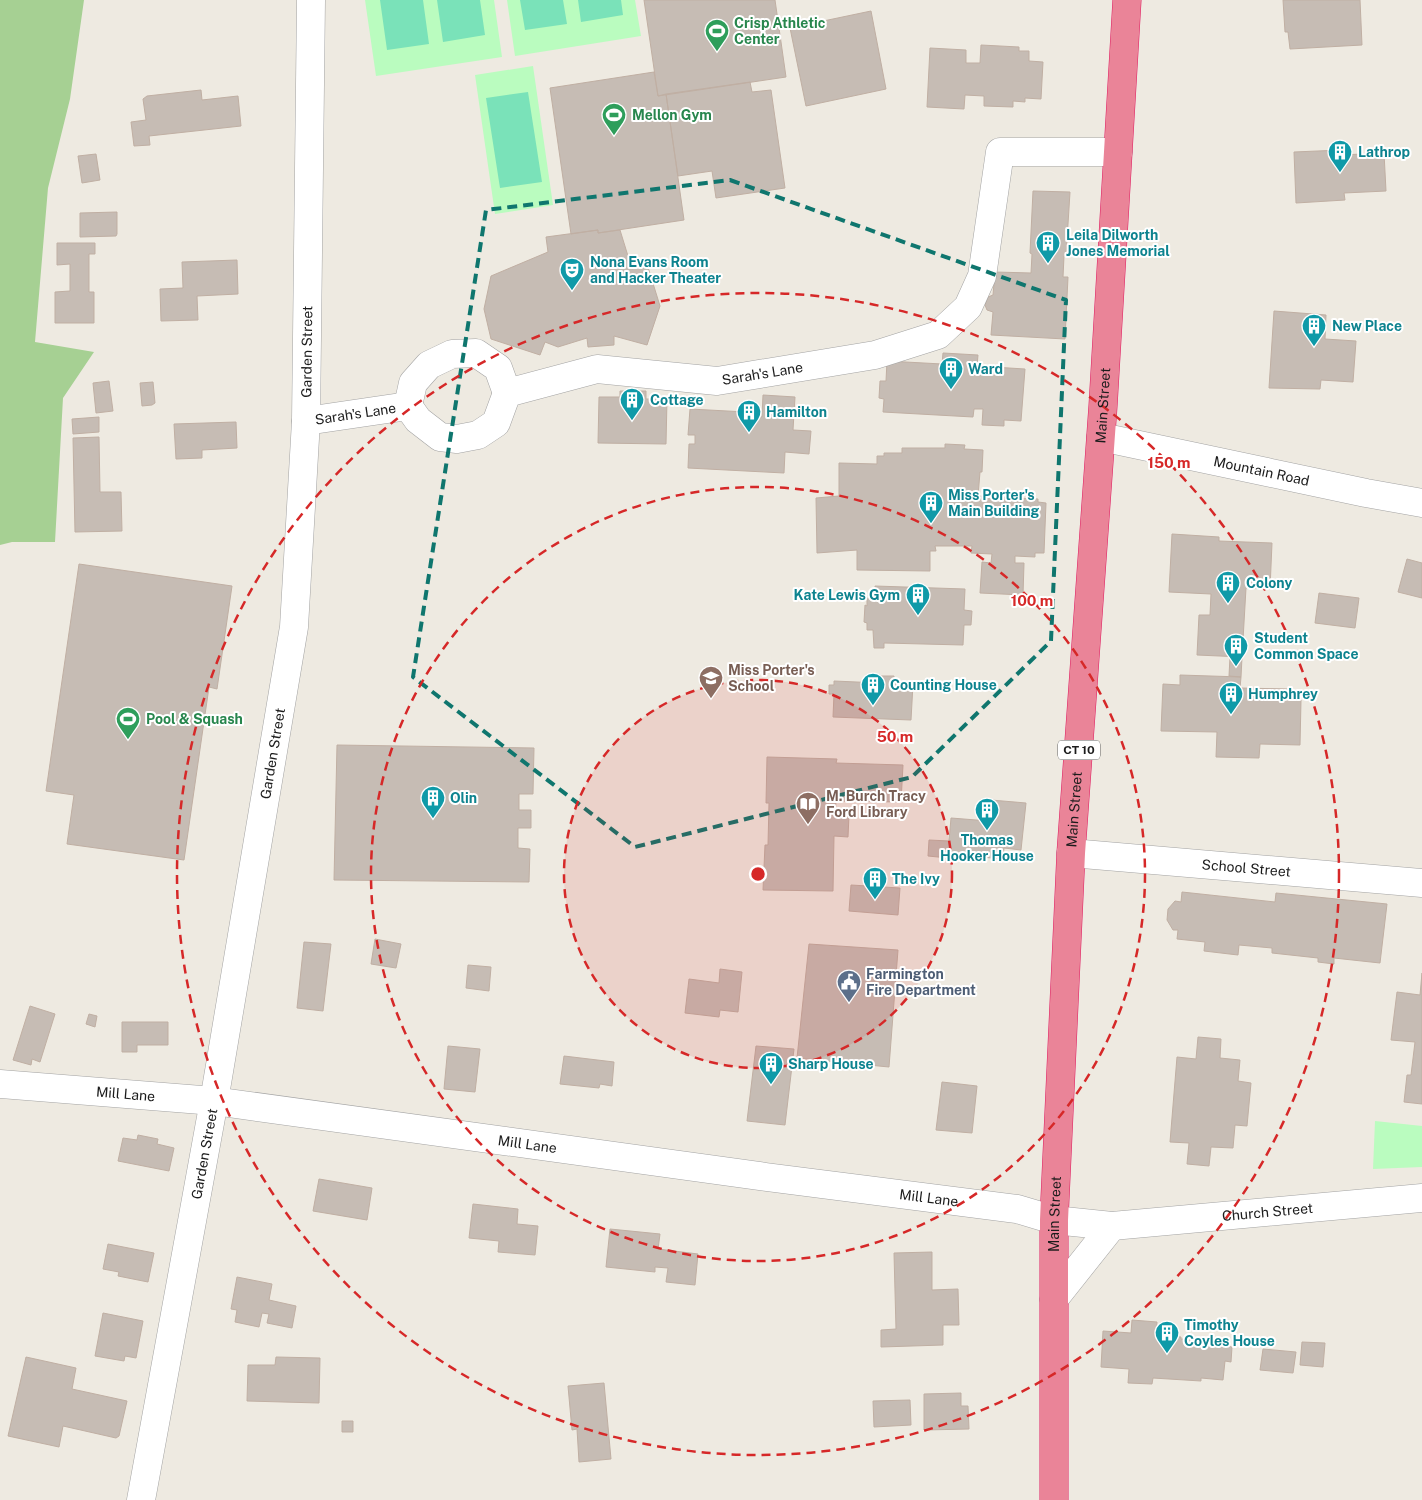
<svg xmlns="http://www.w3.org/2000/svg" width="1422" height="1500" viewBox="0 0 1422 1500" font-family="'Public Sans',sans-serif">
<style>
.forest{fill:#a6d093}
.park{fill:#bafcbf}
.pitch{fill:#7ae2b9}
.building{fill:#c6bcb4;stroke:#c0afa3}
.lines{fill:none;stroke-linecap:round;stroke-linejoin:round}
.street-casing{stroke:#a3a3a3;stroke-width:29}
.highway-casing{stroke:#df1b60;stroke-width:29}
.street{stroke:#fff;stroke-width:28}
.highway{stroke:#ea8498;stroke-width:28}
.marked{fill:none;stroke:#0f766e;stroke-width:4;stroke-dasharray:10 6;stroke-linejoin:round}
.ring{fill:none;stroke:#d62828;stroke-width:2.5;stroke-dasharray:9 6}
.labels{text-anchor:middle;stroke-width:4;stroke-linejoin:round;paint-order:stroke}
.shield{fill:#fff;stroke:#606060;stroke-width:1}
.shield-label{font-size:12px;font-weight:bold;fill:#1c1c1c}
.leisure-label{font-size:14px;font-weight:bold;fill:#27864d;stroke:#fff;text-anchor:start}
.culture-label{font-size:14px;font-weight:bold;fill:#0d838f;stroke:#fff;text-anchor:start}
.street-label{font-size:14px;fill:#1c1c1c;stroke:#fff}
.education-label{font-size:14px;font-weight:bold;fill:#785e54;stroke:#fff;text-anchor:start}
.service-label{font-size:14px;font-weight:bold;fill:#4e5e75;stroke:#fff;text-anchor:start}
.centre{fill:#d62828;stroke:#fff;stroke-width:2.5}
.ring-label{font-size:15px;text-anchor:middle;font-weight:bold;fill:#d62828;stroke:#fff;stroke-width:4;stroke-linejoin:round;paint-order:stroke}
</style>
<rect width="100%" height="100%" fill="#eeeae1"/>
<path class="forest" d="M0 0H84L70 99 48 188 35 342 94 352 63 398 55 542H12L0 545Z"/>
<path class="park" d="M365 0H494L502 57 376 76Z
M507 0H635L641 36 515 56Z
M533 66 553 205 495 214 475 75Z
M1375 1121 1422 1126V1167L1373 1169Z"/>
<path class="pitch" d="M380 0H423L429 44 387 50Z
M437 0H480L485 35 443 42Z
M520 0H563L567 24 525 30Z
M578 0H621L623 15 581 22Z
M528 92 542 182 500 188 486 98Z"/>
<path class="building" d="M644 0H775L786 77 658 96Z
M1283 0H1360L1362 45 1290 49 1288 32H1285Z
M871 11 886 89 806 106 790 28Z
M981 45 1019 47V51H1029V61L1043 62 1041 99 1025 98V102L1013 101V107L984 106V96L965 95 964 109 927 107 930 48 966 50V63H980Z
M654 72 658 96 666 94 684 220 598 233V230L571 234 550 88Z
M750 82 752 92 771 90 785 188 716 198 712 171 678 176 666 94Z
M201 90 202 100 238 96 241 126 149 136 150 145 134 146 131 122 146 120 143 99 147 96Z
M1341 150V155L1384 153 1386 191 1344 193 1345 200 1296 203 1294 152Z
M96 154 100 180 82 183 78 156Z
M1033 191 1070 192 1066 256H1064L1063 277H1068L1065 339 991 335 993 312 987 310 985 305 988 297 993 295 995 272 1031 273 1032 254 1030 253Z
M117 212V234L116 236 80 237V213Z
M598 230V233L620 230 632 269 647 264 660 306 647 345 614 336V345L588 347 587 338 558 347 545 342 540 355 491 339 484 309 491 276 548 252 546 237Z
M57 243H95V254H89V292H94V323H55V292L70 291V264L57 265Z
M237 260 238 294 197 296 198 320 161 321 160 289 183 288 182 262Z
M1274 311 1326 315 1325 339 1356 341 1353 382 1321 380 1320 389 1269 388Z
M943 353 978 355 977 366 1025 369 1021 421 1004 420V426L982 425 983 409H974L973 417 883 412 884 399 879 398 880 381H886L887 361 942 364Z
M109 381 113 411 96 413 93 383Z
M153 382 155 403 152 405 142 406 140 383Z
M620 391H646V399H667L666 444 598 443 599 397H620Z
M763 395 795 397 793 430 811 431 809 454 785 452 784 473 688 468 689 444H695V435H688L690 409 746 412 745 416 762 417Z
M99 417V432L73 434 72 419Z
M236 422 237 448 202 450V458L176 459 174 424Z
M99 437 100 492H121L122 531 75 532 73 438Z
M945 444 965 445 964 449 983 450 982 472H980L978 496 1038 499V502L1046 503 1044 553H1035V557L1015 556V563H1024L1023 595 980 593 982 562 991 563 992 554 971 553 972 546H935L936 551H930V571L857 570V550L817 553 816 498 839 496V463L877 464V456H884V453H902V448H945Z
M1172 534 1219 537V541L1272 543 1270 589 1246 588 1242 657 1197 655 1199 615H1210L1211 594 1169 592Z
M1407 559 1422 563V598L1398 592Z
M79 564 232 586 217 689 209 687 184 860 67 844 74 795 46 791Z
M875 586 965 589 964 610 972 611 971 625H964L963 645 884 643V648H874L873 630H867V623L864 622 865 605 867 606V598H875Z
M1319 593 1359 598 1355 628 1315 623Z
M1230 657H1242L1241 677 1229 676Z
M1180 675 1241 677 1240 688 1289 689V700H1301L1300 745 1260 744 1259 758 1216 757 1217 732 1161 731 1163 684 1180 685Z
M879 676H894V683L913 684 911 720 833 717 834 694H829V685H834V681L879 683Z
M337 745 534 748 533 794H519V810H531V828H518V848L530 849 529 882 334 880Z
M767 757 837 759 836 763 903 765 901 802 836 801 835 814 849 815 848 837 834 836 833 891 763 890 765 845H768L769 803H766Z
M991 800 1026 803 1021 850 1004 848 1003 859 959 855 958 859 928 856 929 840 949 841 951 818 989 821Z
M851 885 900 888 898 915 849 911Z
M1182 892 1275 902 1276 893 1387 904 1380 963 1334 958V964L1318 962V958L1272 953V948L1239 945 1238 955 1204 951 1205 942 1177 939 1178 930H1173L1167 920 1168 909 1175 901 1181 902Z
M375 939 401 944 396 968 371 964Z
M304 942 331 944 323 1011 297 1008Z
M809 944 898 950 889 1067 797 1058Z
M468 965 491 967 489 991 466 988Z
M720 969 742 972 738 1012 720 1010 719 1017 685 1013 689 979 719 983Z
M1422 973V1104L1404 1102 1407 1075H1411L1415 1042 1391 1040 1397 992 1420 995Z
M30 1006 55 1014 40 1062 32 1059 31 1065 13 1060Z
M89 1014 97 1016 95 1027 86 1024Z
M122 1022H168V1045H137V1052H122Z
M1198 1037 1221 1039 1220 1058 1240 1060 1238 1081 1251 1083 1247 1126 1235 1125 1233 1148 1211 1147 1209 1166 1187 1164 1189 1143 1170 1142 1177 1057 1196 1059Z
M448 1046 480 1049 475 1092 444 1089Z
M756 1046 794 1049 785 1125 747 1121Z
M564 1056 614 1062 612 1086 600 1084 599 1088 560 1084Z
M942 1082 977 1086 972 1133 936 1130Z
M138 1135 158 1139 157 1144 174 1148 169 1171 118 1161 123 1138 137 1140Z
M319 1179 372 1188 367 1220 313 1211Z
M473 1204 518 1209 517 1224 538 1226 535 1255 498 1252 499 1241 469 1238Z
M610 1229 660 1234 658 1249 698 1254 695 1285 666 1282 668 1268 655 1267V1272L606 1267Z
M108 1244 154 1253 148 1282 118 1276 119 1272 103 1269Z
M932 1252V1290L958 1289 959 1325H943V1345L881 1347V1330L896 1329 894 1253Z
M237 1277 272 1284 269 1300 296 1306 292 1328 267 1323 269 1314 262 1313 259 1327 235 1322 237 1310 231 1309Z
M103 1313 143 1321 136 1358 125 1356 124 1361 95 1356Z
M1132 1320 1157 1322 1156 1335 1181 1337V1339L1204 1340V1343L1226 1344V1346L1232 1347 1231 1362 1225 1361 1223 1380 1201 1378V1381L1153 1378 1152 1384 1128 1383 1129 1369 1101 1367 1103 1331 1131 1333Z
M1302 1342 1325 1343 1323 1367 1300 1365Z
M1263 1349 1296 1352 1293 1373 1260 1370Z
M26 1357 76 1368 72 1389 127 1401 119 1436 116 1438 63 1426 59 1447 8 1436Z
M276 1357 320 1358 319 1403 247 1401 248 1365H275Z
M604 1383 611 1459 579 1462 577 1429 572 1430 568 1386Z
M961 1393V1406H968L969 1429 924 1430V1394Z
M910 1400 911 1425 874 1427 873 1401Z
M342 1421H353V1432H342Z"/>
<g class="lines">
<defs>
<g id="street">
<path d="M408 406 413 383 429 365 452 354 476 353 498 368 507 393"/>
<path id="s1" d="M306 421 408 406 418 420 440 437 457 439 478 435 496 423 507 393 597 369 717 381 875 355 938 335 968 307 982 276 1000 152H1118"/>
<path id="s2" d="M1101 437 1366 493 1422 503"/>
<path id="s3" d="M1071 853 1422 883"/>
<path id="s4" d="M0 1084 214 1101 766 1177 1017 1209 1054 1220 1112 1226 1422 1198"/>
<path d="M1054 1299 1112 1226"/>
<path id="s5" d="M141 1500 214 1101 294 627 306 421 311 0"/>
</g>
<g id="highway">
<path id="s6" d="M1054 1500V1220L1071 853 1103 406 1127 0"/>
</g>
</defs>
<use href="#street" class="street-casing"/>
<use href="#highway" class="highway-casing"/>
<use href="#street" class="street"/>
<use href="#highway" class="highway"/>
</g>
<path class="marked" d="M730 180 1066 300 1051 641 912 777 635 847 413 677 486 210Z"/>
<circle cx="758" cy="874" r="194" fill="#d62828" fill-opacity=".12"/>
<g class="ring">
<circle cx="758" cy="874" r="194"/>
<circle cx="758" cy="874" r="387"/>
<circle cx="758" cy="874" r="581"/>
</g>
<defs>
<symbol id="stadium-pin" viewBox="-11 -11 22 30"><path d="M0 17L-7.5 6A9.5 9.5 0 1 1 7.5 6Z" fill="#2e9e5b" stroke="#fff"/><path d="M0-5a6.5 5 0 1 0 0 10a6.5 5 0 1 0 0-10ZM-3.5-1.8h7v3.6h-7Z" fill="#fff"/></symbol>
<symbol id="building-pin" viewBox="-11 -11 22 30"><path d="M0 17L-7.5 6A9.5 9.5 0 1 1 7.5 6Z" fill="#0f9aa8" stroke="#fff"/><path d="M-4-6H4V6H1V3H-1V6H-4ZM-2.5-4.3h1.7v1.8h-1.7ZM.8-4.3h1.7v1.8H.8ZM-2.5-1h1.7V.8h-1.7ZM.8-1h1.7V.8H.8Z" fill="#fff"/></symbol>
<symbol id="theatre-pin" viewBox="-11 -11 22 30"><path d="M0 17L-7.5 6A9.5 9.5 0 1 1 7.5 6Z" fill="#0f9aa8" stroke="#fff"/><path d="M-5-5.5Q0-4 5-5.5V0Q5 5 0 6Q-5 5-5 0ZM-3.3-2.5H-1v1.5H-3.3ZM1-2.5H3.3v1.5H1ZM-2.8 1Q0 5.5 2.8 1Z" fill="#fff"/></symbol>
<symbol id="school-pin" viewBox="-11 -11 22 30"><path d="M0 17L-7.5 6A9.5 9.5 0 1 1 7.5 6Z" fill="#8d6e63" stroke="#fff"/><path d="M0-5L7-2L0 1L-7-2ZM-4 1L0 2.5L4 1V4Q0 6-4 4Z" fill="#fff"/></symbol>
<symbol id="library-pin" viewBox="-11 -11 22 30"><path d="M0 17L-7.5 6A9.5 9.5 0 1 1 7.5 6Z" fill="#8d6e63" stroke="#fff"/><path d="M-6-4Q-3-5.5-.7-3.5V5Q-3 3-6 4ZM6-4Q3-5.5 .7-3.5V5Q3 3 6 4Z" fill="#fff"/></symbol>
<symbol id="civic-pin" viewBox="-11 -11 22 30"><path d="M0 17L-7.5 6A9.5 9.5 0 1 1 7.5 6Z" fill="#5c6f8a" stroke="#fff"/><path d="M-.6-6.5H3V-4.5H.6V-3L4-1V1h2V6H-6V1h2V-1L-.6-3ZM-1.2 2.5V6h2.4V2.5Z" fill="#fff"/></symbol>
</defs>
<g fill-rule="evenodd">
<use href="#stadium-pin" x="703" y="17" width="28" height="38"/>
<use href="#stadium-pin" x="600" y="101" width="28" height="38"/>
<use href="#building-pin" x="1326" y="138" width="28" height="38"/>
<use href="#building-pin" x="1034" y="229" width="28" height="38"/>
<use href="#theatre-pin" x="558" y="256" width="28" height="38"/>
<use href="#building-pin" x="1300" y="312" width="28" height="38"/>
<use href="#building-pin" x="937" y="355" width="28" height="38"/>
<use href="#building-pin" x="618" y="386" width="28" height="38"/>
<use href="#building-pin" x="735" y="398" width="28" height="38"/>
<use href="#building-pin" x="917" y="489" width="28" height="38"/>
<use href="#building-pin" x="1214" y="569" width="28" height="38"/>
<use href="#building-pin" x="904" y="581" width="28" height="38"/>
<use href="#building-pin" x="1222" y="632" width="28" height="38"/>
<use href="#school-pin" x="697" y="664" width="28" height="38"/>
<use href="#building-pin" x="859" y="671" width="28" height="38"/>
<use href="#building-pin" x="1217" y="680" width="28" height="38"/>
<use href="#stadium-pin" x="114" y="705" width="28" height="38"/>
<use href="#building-pin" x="419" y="784" width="28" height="38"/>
<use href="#library-pin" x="794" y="790" width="28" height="38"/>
<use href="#building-pin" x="973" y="796" width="28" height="38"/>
<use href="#building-pin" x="861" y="865" width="28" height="38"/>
<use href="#civic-pin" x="835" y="968" width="28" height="38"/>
<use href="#building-pin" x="757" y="1050" width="28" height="38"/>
<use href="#building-pin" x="1153" y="1319" width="28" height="38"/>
</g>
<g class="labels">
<rect class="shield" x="1058" y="740.5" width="42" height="19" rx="4"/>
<g class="shield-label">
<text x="1079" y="754">CT 10</text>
</g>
<g class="leisure-label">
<text x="734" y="28">Crisp Athletic<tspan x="734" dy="16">Center</tspan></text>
<text x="632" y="120">Mellon Gym</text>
<text x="146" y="724">Pool &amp; Squash</text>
</g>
<g class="culture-label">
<text x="1358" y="157">Lathrop</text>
<text x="1066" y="240">Leila Dilworth<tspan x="1066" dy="16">Jones Memorial</tspan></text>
<text x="590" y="267">Nona Evans Room<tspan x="590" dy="16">and Hacker Theater</tspan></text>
<text x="1332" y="331">New Place</text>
<text x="968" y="374">Ward</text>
<text x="650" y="405">Cottage</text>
<text x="766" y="417">Hamilton</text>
<text x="948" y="500">Miss Porter's<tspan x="948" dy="16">Main Building</tspan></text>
<text x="1246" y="588">Colony</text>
<text x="900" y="600" text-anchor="end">Kate Lewis Gym</text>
<text x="1254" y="643">Student<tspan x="1254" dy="16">Common Space</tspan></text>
<text x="890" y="690">Counting House</text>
<text x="1248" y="699">Humphrey</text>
<text x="450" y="803">Olin</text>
<text x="987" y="845" text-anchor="middle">Thomas<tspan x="987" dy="16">Hooker House</tspan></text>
<text x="892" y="884">The Ivy</text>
<text x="788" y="1069">Sharp House</text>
<text x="1184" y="1330">Timothy<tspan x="1184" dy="16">Coyles House</tspan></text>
</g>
<g class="street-label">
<text dy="5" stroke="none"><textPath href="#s5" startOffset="1162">Garden Street</textPath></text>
<text dy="5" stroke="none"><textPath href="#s1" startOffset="500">Sarah's Lane</textPath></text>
<text dy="5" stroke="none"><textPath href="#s6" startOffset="1096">Main Street</textPath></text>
<text dy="5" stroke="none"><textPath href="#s1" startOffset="50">Sarah's Lane</textPath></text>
<text dy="5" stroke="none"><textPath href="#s2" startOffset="164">Mountain Road</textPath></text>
<text dy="5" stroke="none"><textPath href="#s5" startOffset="758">Garden Street</textPath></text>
<text dy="5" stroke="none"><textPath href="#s6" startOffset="691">Main Street</textPath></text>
<text dy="5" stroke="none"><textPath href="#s3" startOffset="176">School Street</textPath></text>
<text dy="5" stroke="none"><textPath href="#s4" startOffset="126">Mill Lane</textPath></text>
<text dy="5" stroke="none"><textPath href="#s4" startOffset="531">Mill Lane</textPath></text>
<text dy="5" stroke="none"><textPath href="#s5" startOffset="352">Garden Street</textPath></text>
<text dy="5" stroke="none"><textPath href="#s4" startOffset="936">Mill Lane</textPath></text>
<text dy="5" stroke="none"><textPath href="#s4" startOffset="1278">Church Street</textPath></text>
<text dy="5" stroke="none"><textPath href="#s6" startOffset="286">Main Street</textPath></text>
</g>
<g class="education-label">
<text x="728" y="675">Miss Porter's<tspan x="728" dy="16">School</tspan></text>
<text x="826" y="801">M. Burch Tracy<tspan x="826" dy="16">Ford Library</tspan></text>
</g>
<g class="service-label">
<text x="866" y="979">Farmington<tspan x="866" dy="16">Fire Department</tspan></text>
</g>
</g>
<circle cx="758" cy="874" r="8" class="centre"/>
<g class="ring-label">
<text x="1169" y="468">150 m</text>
<text x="1032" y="606">100 m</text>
<text x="895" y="742">50 m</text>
</g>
</svg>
